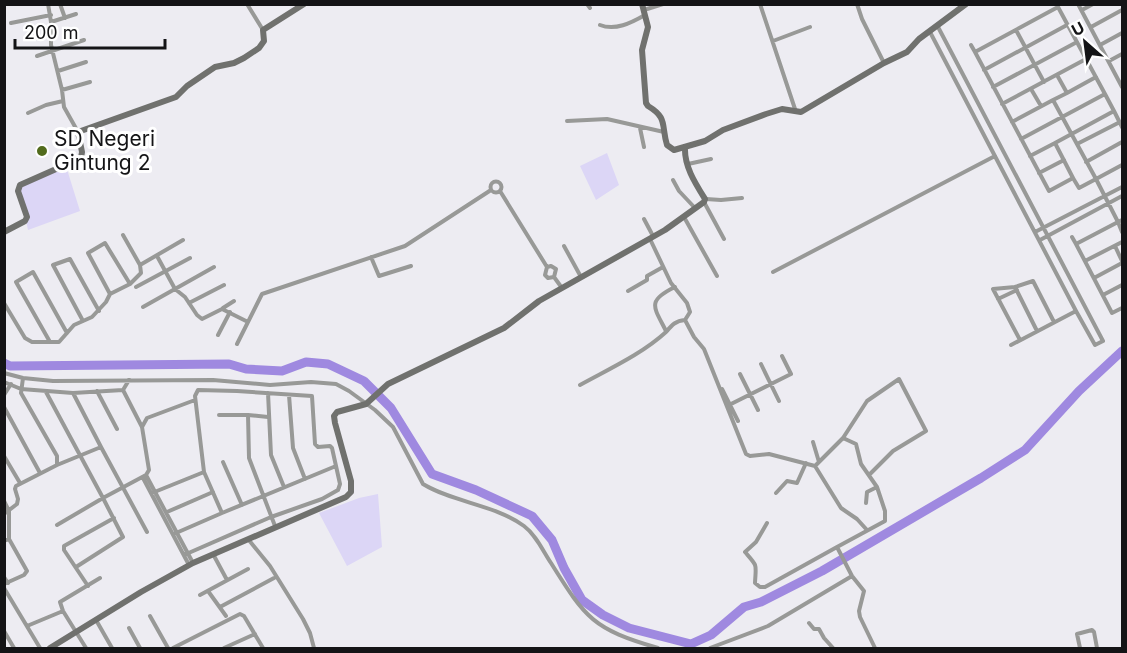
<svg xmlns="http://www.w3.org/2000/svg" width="1127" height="653" viewBox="0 0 1127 653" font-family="Inter,sans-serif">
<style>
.green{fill:#dcd6f6}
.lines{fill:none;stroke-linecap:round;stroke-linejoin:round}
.river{stroke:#9f89e0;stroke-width:9}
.street{stroke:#989997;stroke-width:4}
.secondary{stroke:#70716e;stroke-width:6}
.poi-dot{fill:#526b1d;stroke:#fff;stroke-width:2}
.labels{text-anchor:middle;stroke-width:6;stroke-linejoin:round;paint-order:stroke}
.poi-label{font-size:21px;fill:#141416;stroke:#fff;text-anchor:start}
</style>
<rect width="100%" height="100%" fill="#edecf2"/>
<path class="green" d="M607 153 619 185 596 200 580 166Z
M65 163 80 211 28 230 18 183Z
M378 494 382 547 347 566 319 513 359 498Z"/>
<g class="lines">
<path class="river" d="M4 363 10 366 229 364 246 369 282 371 306 362 328 364 364 381 391 408 432 474 476 490 532 516 552 540 564 568 582 600 603 615 629 628 691 644 711 635 744 607 761 602 822 571 981 478 1025 450 1079 391 1122 351"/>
<path class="street" d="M48 4 51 22V45L62 90 64 107 78 132
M60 4 65 18
M247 4 263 30
M587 4 590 8
M760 4 796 112
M857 4 862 19 884 63
M1078 4 1122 87
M644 10 663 4
M1082 10 1093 4
M51 22 76 14
M11 23 51 15
M600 25C615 31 631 23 645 15
M1091 27 1122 10
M1016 30 1044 82
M930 32 1076 311 1095 345 1103 341 937 25
M773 41 810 27
M971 45 975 52 1049 191 1073 178 1055 143 1030 156
M1100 45 1122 33
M975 52 1058 7 1105 94 1021 139
M37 56 84 40
M1109 61 1122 54
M984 70 1067 25
M58 71 86 62
M1057 75 1067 93 1096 77
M993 87 1077 42
M1031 89 1041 106
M62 90 90 82
M1105 94 1114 111
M1053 100 1067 93
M1002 104 1086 59
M28 113 46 105 63 101
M567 121 607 119 664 132
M1012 122 1053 100 1096 179 1122 165
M640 128 644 147
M1055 143 1114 111 1122 127
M1077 144 1120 122
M1086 162 1122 142
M688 164 711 159
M1039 173 1064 160
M1073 178 1079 188 1096 179 1118 222 1122 220
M673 180 679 191 695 208
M490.5 187a5.5 5.5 0 1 1 11 0a5.5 5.5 0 1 1-11 0Z
M500 191 547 267
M706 199 721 200 742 198
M704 202 724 239
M684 217 717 276
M644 219 653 236
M1035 232 1122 187
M123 235 140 265
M1072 237 1076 244 1118 222 1122 232
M650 239 671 283 687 303 690 312 685 320 694 337 704 349 746 454 750 456 769 454 815 466 841 508 857 519 867 530
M1040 240 1122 196
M1076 244 1112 313 1122 308
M564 246 581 277
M1115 246 1122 261
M157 256 175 289 185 297 197 315 202 319 222 309 248 322
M371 257 379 276 411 266
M1085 261 1122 242
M773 272 995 156
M554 277 548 278 545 275 547 267 551 266 556 269 554 277 562 288
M1094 278 1122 263
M136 287 190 258
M1015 287 1033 281 1054 322
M628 291 647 280V276L663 267
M110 294 88 253 105 243 130 284
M1103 295 1122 285
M998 299 1017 290
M4 303 25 338 32 342H59L74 325 92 317 106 302 110 294 130 284 141 273 140 265 183 240
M189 303 224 285
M143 307 214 267
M223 308 234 301
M83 321 53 265 70 259 99 311
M666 331C654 307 646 301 675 287
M218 335 230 312
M1020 340 993 289 1015 287 1037 331
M50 342 16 282 33 272 67 333
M237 344 262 294 405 246 491 190
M1011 345 1076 311
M761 364 779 401
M4 373 23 378 53 381 213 380 270 385 311 382 336 384 349 391 375 410 393 427 423 484C452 502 496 505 524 526 536 535 543 551 551 563 586 619 593 629 658 648
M740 374 758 410
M23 378 21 393 57 456V465
M4 382 21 389 73 393
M580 385C609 369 642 354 666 332 672 325 675 321 685 320
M722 389 738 421
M97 391 117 429
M46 392 103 498 146 475 149 470 142 427 123 390
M268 393 271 455 284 487
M4 395 11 384
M289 395 293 448 305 479
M727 406 791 374 782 356
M4 407 40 473
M219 415H248L249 458 275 526
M248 415 268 417
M142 427 147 418 195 400
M843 438 856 444 861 464 877 487 885 511V521L837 547 852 576 864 591 859 611 860 617 875 648
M813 442 819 462
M101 447 147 532
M4 456 20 483
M223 462 242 505
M815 466 843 438 867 401 899 379 926 431 893 451 869 475
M146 475 193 563
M143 478 189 565
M152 493 204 472 195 396 198 390 237 391 312 396 315 444 318 447 330 446 332 448 340 484 338 490 322 499 271 517 184 555
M776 493 787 481 797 483 806 463
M4 501 9 511V539L4 541
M866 503 867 492 877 487
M167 512 213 492
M222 513 336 466
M4 514 17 504 18 499 15 489 16 486 57 465 101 447 73 393 123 390 129 380
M767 523 756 542 745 552C758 567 756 563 755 583L760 587H765L837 547
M57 525 103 498 123 537 76 567
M176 533 222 513 204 472
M248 539 270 566 303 619 310 633 314 648
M213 554 227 580
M4 577 8 583
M4 584 24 575 27 571 9 539
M88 586 64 550V546L114 518
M4 588 40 648
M208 591 226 616
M200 595 248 569
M220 607 274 578
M150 616 168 648
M96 620 112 648
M809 623 814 629H819L824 638 833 648
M27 626 63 611
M129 628 140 648
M4 631 14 648
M86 648 63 611 60 602 100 578
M173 648 240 614 244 616 263 648
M224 648 255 634
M710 648 768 626 852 576
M1080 648 1077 634 1092 630 1094 632 1097 648"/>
<path class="secondary" d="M642 4 648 27 642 50 646 103 648 106C668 118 661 125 667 145L674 150 705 141 723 130 766 114 782 109 801 112 884 63 907 52 919 39 966 4
M4 232 25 221 27 217 18 191 20 185 81 158 82 152 78 132 176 97 187 86 215 67 234 63 244 58 259 48 264 41 263 30 304 4
M50 648 141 592 193 563 346 497 351 492V481L335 423 334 416 337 412 366 404 388 384 504 328 539 301 665 230 704 202 705 199C695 183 684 166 685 147"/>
</g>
<circle class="poi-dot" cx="42" cy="151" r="6"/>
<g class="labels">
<g class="poi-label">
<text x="54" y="146">SD Negeri<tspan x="54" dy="24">Gintung 2</tspan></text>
</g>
</g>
<rect width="1127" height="653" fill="none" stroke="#141416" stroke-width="12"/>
<g transform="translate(1085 42) rotate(332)" stroke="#ffffff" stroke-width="4.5" paint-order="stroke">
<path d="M0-4.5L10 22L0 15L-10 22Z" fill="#141416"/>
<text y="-9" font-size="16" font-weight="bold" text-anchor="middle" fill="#141416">U</text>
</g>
<path d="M15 39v9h150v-9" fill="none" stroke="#141416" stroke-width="3"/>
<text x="24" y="39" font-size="18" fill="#141416" stroke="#ffffff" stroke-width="4.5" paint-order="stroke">200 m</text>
</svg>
